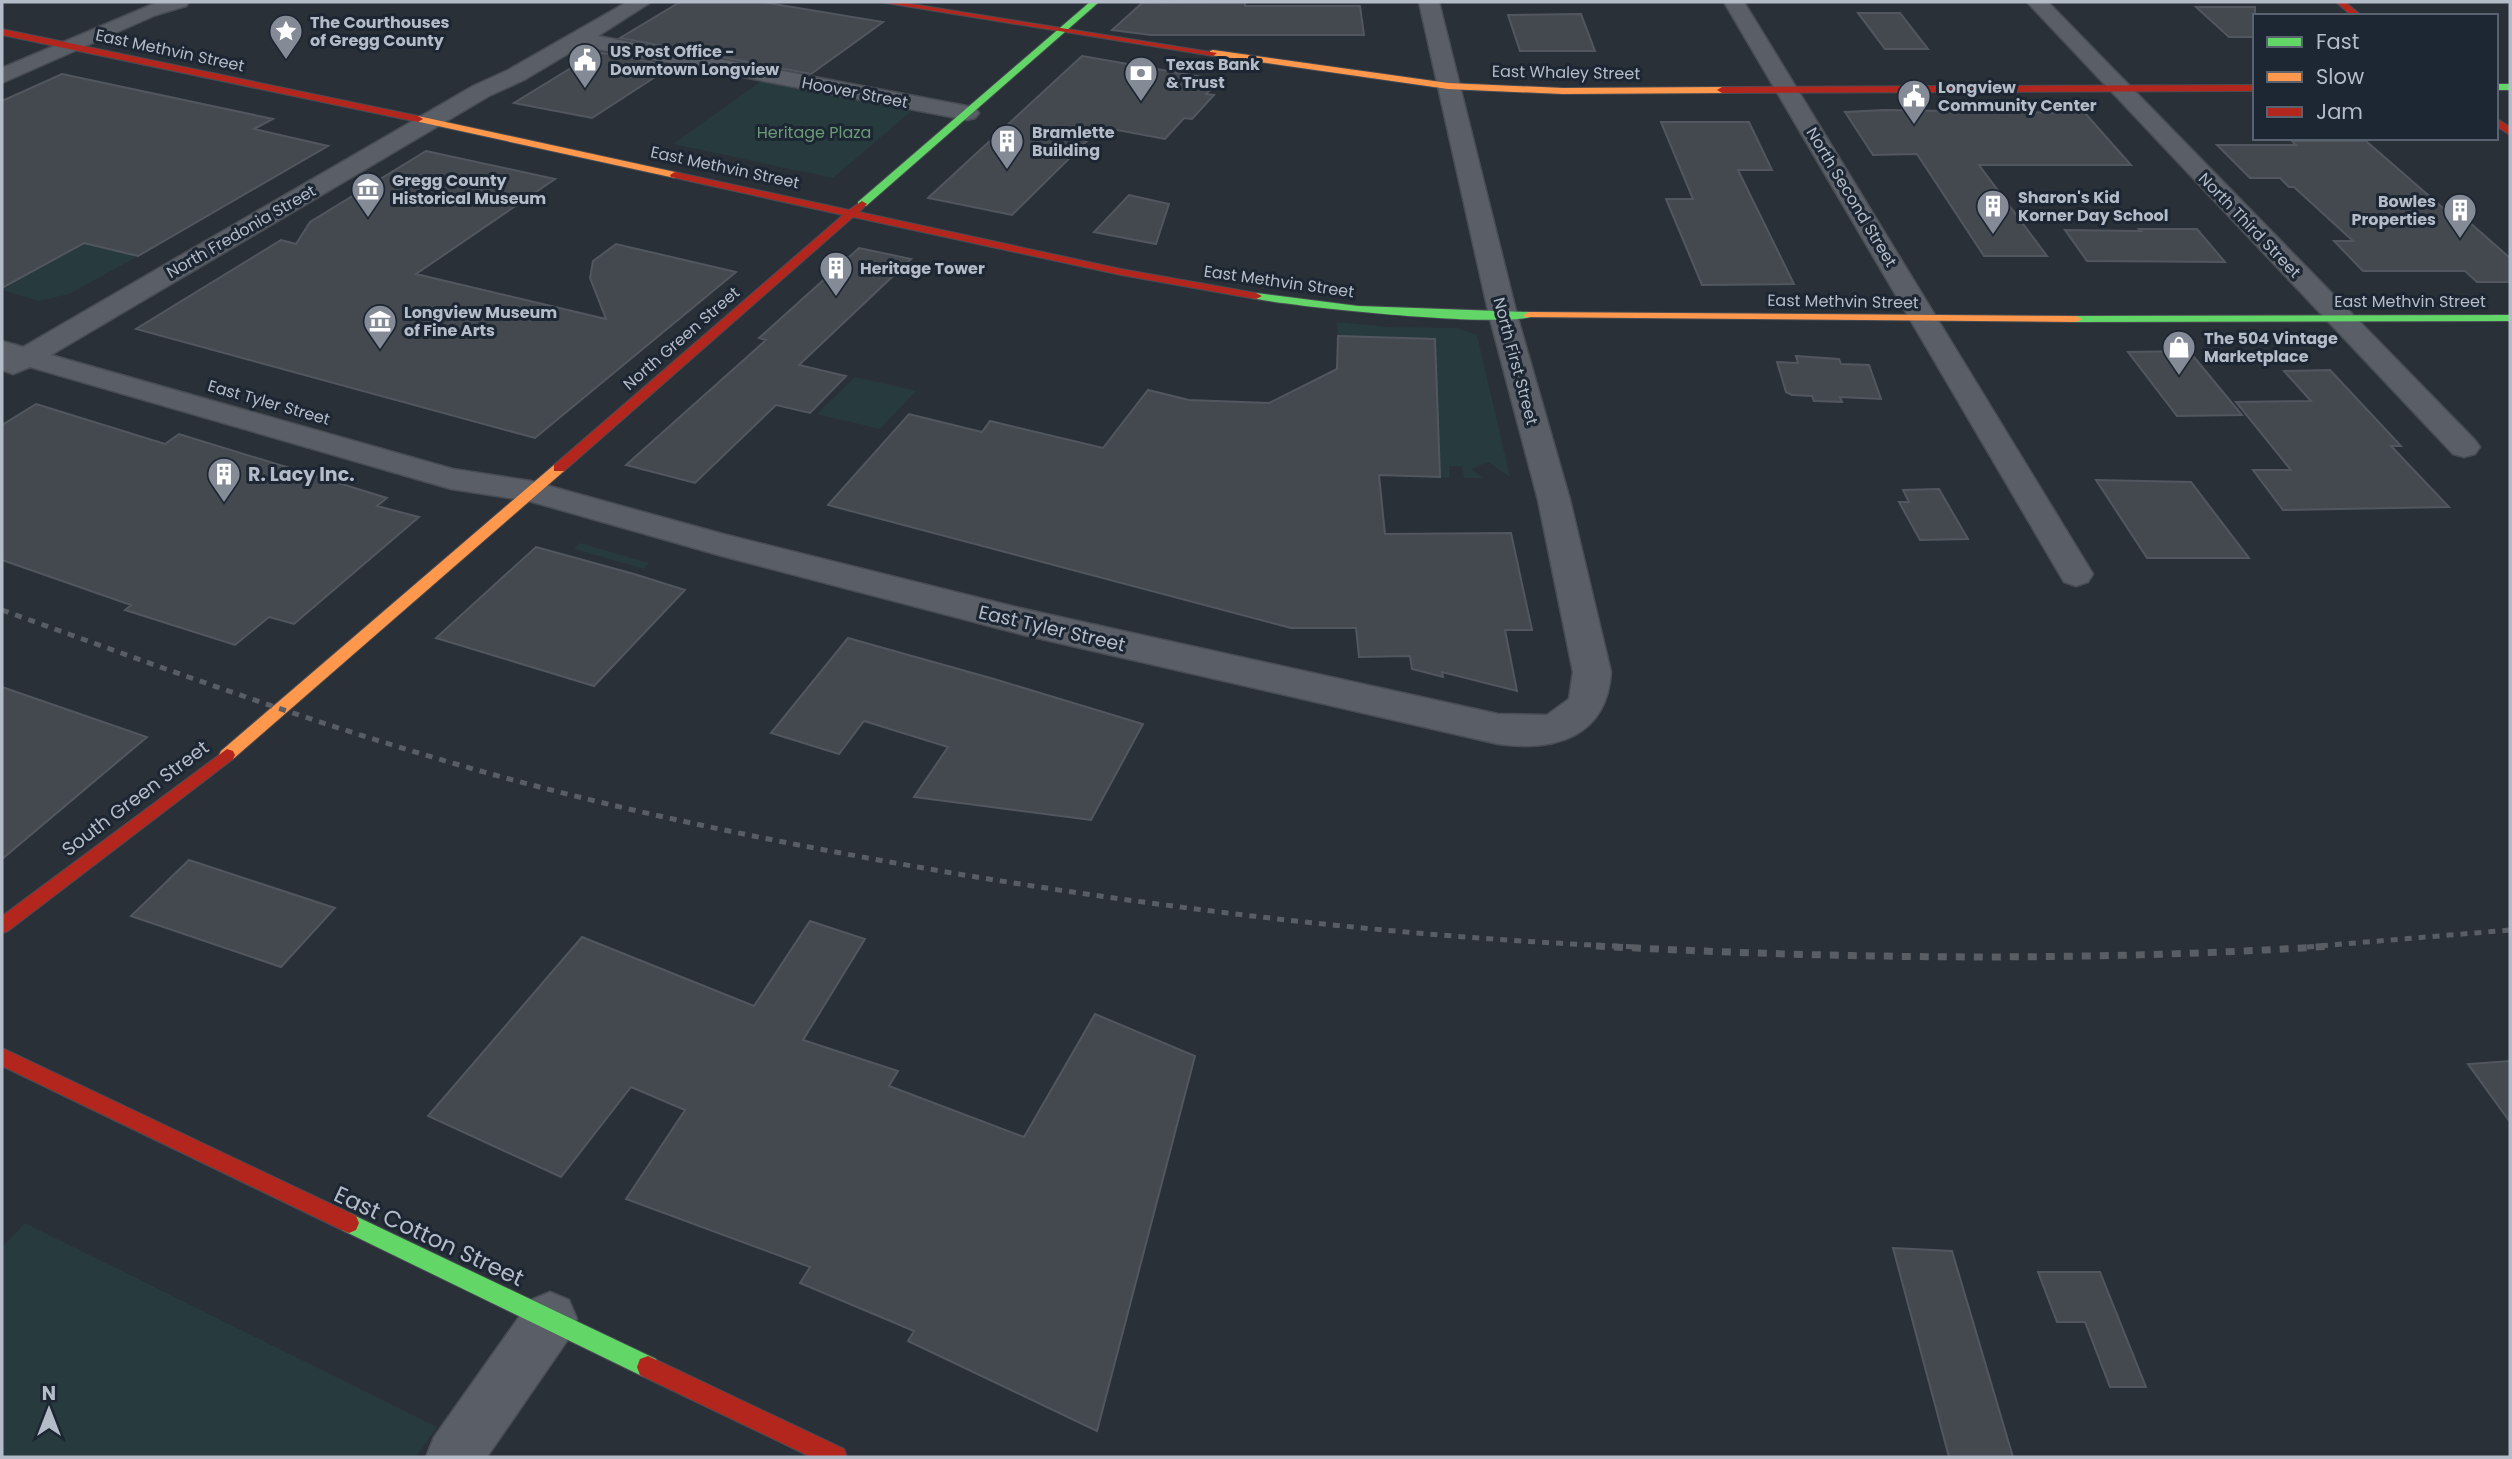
<svg xmlns="http://www.w3.org/2000/svg" width="2512" height="1459" viewBox="0 0 2512 1459" font-family="Poppins,sans-serif">
<style>
.green{fill:#273a3e}
.building{fill:#444950;stroke:#52575f;stroke-width:2}
.lines{fill:none;stroke-linecap:round;stroke-linejoin:round}
.street-casing{stroke:#484c53;stroke-width:3}
.fast-casing{stroke:#484c53;stroke-width:2}
.slow-casing{stroke:#484c53;stroke-width:2}
.jam-casing{stroke:#484c53;stroke-width:2}
.street{fill:#5a5e66;fill-rule:evenodd}
.fast{fill:#63d668;fill-rule:evenodd}
.slow{fill:#ff974d;fill-rule:evenodd}
.jam{fill:#b3261e;fill-rule:evenodd}
.rail-far1{stroke:#595d64;stroke-width:5;stroke-dasharray:7 7;stroke-linecap:butt}
.rail{stroke:#595d64;stroke-width:7;stroke-dasharray:9 9;stroke-linecap:butt}
.labels{text-anchor:middle;stroke-width:6;stroke-linejoin:round;paint-order:stroke}
.far-poi-label{font-size:16px;font-weight:bold;fill:#b4bcc9;stroke:#1d2633;text-anchor:start}
.far-street-label{font-size:16px;fill:#b4bcc9;stroke:#1d2633}
.far-park-label{font-size:16px;fill:#6b9a76;stroke:#1d2633}
.poi-label{font-size:19px;font-weight:bold;fill:#b4bcc9;stroke:#1d2633;text-anchor:start}
.street-label{font-size:19px;fill:#b4bcc9;stroke:#1d2633}
.near-street-label{font-size:23px;fill:#b4bcc9;stroke:#1d2633}
</style>
<rect width="100%" height="100%" fill="#2a3038"/>
<path class="green" d="M764 79 915 108 833 178 673 144Z
M104 242 138 256 69 294 39 301 2 290 84 243 97 246Z
M1337 322 1388 327 1456 328 1477 335 1510 477 1488 462 1471 469 1483 478H1464L1462 466H1449V478L1440 477 1435 339 1338 336Z
M855 377 916 391 880 429 817 414Z
M580 543 649 563 644 569 574 549Z
M25 1223 437 1427 416 1457H2V1247Z"/>
<path class="building" d="M680 2H762L883 22 811 74 620 38Z
M1245 2V6H1360L1364 35H1151L1112 30 1142 3Z
M2196 7H2255V37H2229Z
M1858 13H1900L1928 49H1885Z
M1581 14 1595 51H1520L1508 15Z
M597 52 672 66 592 118 514 103Z
M1082 56 1219 80 1206 94 1214 95 1192 119 1184 118 1165 139 1101 127 1012 215 928 198Z
M62 74 273 119 254 129 328 146 138 256 84 243 2 288V101Z
M1884 110 2085 113 2131 165H1979L2047 256H1984L1917 154 1873 155 1845 112Z
M1661 122H1749L1772 170H1738L1794 284 1702 285 1666 199H1693Z
M2292 141H2366L2458 221H2468L2510 258V282H2477L2465 271H2363L2334 241H2353L2294 187H2289L2280 178H2250L2217 145H2296Z
M426 151 555 179 416 274 606 319 590 278 593 261 616 244 736 272 535 438 136 329 281 240 296 244 310 222Z
M1129 195 1169 204 1156 244 1094 232Z
M2139 229H2197L2225 262 2087 261 2065 230 2141 231Z
M859 248 911 259 799 365 846 376 810 413 776 405 695 483 626 465 766 340 759 338Z
M1338 336 1435 339 1440 477 1379 475 1385 534 1511 533 1532 630H1505L1517 691 1442 672 1443 677 1412 669 1410 656 1359 657 1356 628H1291L828 505 909 414 982 432 990 421 1103 448 1148 390 1189 400 1269 403 1337 369Z
M2189 351 2242 415 2177 416 2128 352Z
M1796 356 1839 359 1841 364 1869 365 1881 399 1840 397 1842 402 1814 401 1812 396 1792 395 1786 392 1777 362 1798 363Z
M2330 370 2401 446H2391L2449 507 2283 510 2253 470H2291L2236 402 2311 401 2284 371Z
M36 404 165 444 179 434 387 498 377 506 419 517 294 624 269 617 235 645 125 610 131 605 2 560V425Z
M2096 480 2191 482 2249 558H2147Z
M1939 489 1968 539 1920 540 1899 502H1909L1903 490Z
M536 547 634 574 685 590 594 686 436 638Z
M848 638 994 679 1143 724 1091 820 914 797 948 747 864 721 839 754 771 733Z
M2 687 147 737 2 859Z
M189 860 335 908 281 967 131 916Z
M810 921 865 939 803 1040 898 1071 889 1086 1024 1137 1095 1014 1195 1056 1097 1431 908 1341 914 1331 800 1283 810 1267 626 1199 685 1110 631 1087 561 1177 428 1116 582 937 754 1006Z
M2510 1061V1122L2468 1064Z
M1893 1248 1952 1251 2013 1457H1949Z
M2038 1272H2100L2146 1387H2110L2085 1322H2057Z"/>
<g class="lines">
<defs>
<path id="street" d="M158 2H189L186 6 156 15 2 83V68Z
M627 2H651L598 36 967 106 975 108 979 113 975 118 967 120 581 46 524 80 489 96 51 355 453 469 531 481 723 534 1024 609 1498 714 1547 715 1569 699 1573 672 1538 500 1489 315 1419 2H1439L1517 315 1570 500 1611 672C1607 737 1555 752 1498 744L1024 635 722 556 529 501 451 489 30 367 13 374 2 370V341L23 347 473 86 508 70Z
M1724 2H1744L2093 574 2088 582 2076 586 2064 582Z
M2027 2H2048L2475 440 2480 447 2475 454 2464 457 2453 454Z
M550 1292 569 1300 577 1319 569 1338 487 1457H426L434 1437 531 1300Z"/>
<path id="fast" d="M1090 2H1099L866 206H858V202Z
M2496 84H2510V90H2496Z
M1256 293 1358 306 1529 312 1535 315C1515 330 1287 306 1252 298L1250 296Z
M2510 315V321L2076 322 2070 319 2076 316Z
M349 1213 656 1359 659 1367 656 1375 648 1378 640 1375 342 1230 339 1223 342 1216Z"/>
<path id="slow" d="M1213 50 1448 83 1563 88 1722 87 1727 90 1722 93 1563 94 1448 89 1210 55V51Z
M418 116 675 172 680 175 675 178 415 121V117Z
M1529 312 2076 316 2082 319 2076 322 1525 317 1523 315Z
M559 464 566 468 564 471 233 759H221L219 755 221 751 554 465Z"/>
<path id="jam" d="M880 2H899L1217 53 1213 56Z
M2336 2H2345L2362 16H2352Z
M2 29 418 116 423 119 418 122 2 35Z
M2255 85V91L1722 93 1717 90 1722 87Z
M2496 118 2510 127V135L2496 126Z
M675 172 849 210 862 201 867 204 859 212 1121 269 1256 293 1262 296 1256 299 1121 275 853 217 564 471H554V465L843 215 671 177 670 175Z
M227 749 233 751 235 755 233 759 8 931 2 933V916Z
M2 1048 356 1216 359 1223 356 1230 349 1233 342 1230 2 1066Z
M648 1356 844 1449 847 1457H811L640 1375 637 1367 640 1359Z"/>
</defs>
<use href="#street" class="street-casing"/>
<use href="#fast" class="fast-casing"/>
<use href="#slow" class="slow-casing"/>
<use href="#jam" class="jam-casing"/>
<use href="#street" class="street"/>
<use href="#fast" class="fast"/>
<use href="#slow" class="slow"/>
<use href="#jam" class="jam"/>
<path class="rail-far1" d="M2 610C152 664 303 720 456 764 621 812 790 845 958 874 1182 911 1409 938 1636 947
M2307 947 2510 930"/>
<path class="rail" d="M1596 946C1841 959 2088 962 2333 946"/>
</g>
<defs>
<symbol id="sight-pin" viewBox="-11 -11 22 30"><path d="M0 17L-7.5 6A9.5 9.5 0 1 1 7.5 6Z" fill="#848b96" stroke="#1d2633"/><path d="M0-6L1.8-2.2L6-1.7L2.9 1.2L3.7 5.4L0 3.3L-3.7 5.4L-2.9 1.2L-6-1.7L-1.8-2.2Z" fill="#fff"/></symbol>
<symbol id="civic-pin" viewBox="-11 -11 22 30"><path d="M0 17L-7.5 6A9.5 9.5 0 1 1 7.5 6Z" fill="#848b96" stroke="#1d2633"/><path d="M-.6-6.5H3V-4.5H.6V-3L4-1V1h2V6H-6V1h2V-1L-.6-3ZM-1.2 2.5V6h2.4V2.5Z" fill="#fff"/></symbol>
<symbol id="bank-pin" viewBox="-11 -11 22 30"><path d="M0 17L-7.5 6A9.5 9.5 0 1 1 7.5 6Z" fill="#848b96" stroke="#1d2633"/><path d="M-6-4H6V4H-6ZM0-2.3a2.3 2.3 0 1 0 0 4.6a2.3 2.3 0 1 0 0-4.6Z" fill="#fff"/></symbol>
<symbol id="building-pin" viewBox="-11 -11 22 30"><path d="M0 17L-7.5 6A9.5 9.5 0 1 1 7.5 6Z" fill="#848b96" stroke="#1d2633"/><path d="M-4-6H4V6H1V3H-1V6H-4ZM-2.5-4.3h1.7v1.8h-1.7ZM.8-4.3h1.7v1.8H.8ZM-2.5-1h1.7V.8h-1.7ZM.8-1h1.7V.8H.8Z" fill="#fff"/></symbol>
<symbol id="museum-pin" viewBox="-11 -11 22 30"><path d="M0 17L-7.5 6A9.5 9.5 0 1 1 7.5 6Z" fill="#848b96" stroke="#1d2633"/><path d="M0-6L6-3V-2H-6V-3ZM-5-1h2V3h-2ZM-1-1h2V3h-2ZM3-1h2V3H3ZM-6 4H6V6H-6Z" fill="#fff"/></symbol>
<symbol id="shop-pin" viewBox="-11 -11 22 30"><path d="M0 17L-7.5 6A9.5 9.5 0 1 1 7.5 6Z" fill="#848b96" stroke="#1d2633"/><path d="M-5-2.5h2.3a2.7 3.5 0 0 1 5.4 0H5L5.5 6h-11ZM-1.5-2.5h3a1.5 2.3 0 0 0-3 0Z" fill="#fff"/></symbol>
</defs>
<g fill-rule="evenodd">
<use href="#sight-pin" x="267" y="12" width="38" height="52"/>
<use href="#civic-pin" x="566" y="41" width="38" height="52"/>
<use href="#bank-pin" x="1122" y="54" width="38" height="52"/>
<use href="#civic-pin" x="1895" y="77" width="38" height="52"/>
<use href="#building-pin" x="988" y="122" width="38" height="52"/>
<use href="#museum-pin" x="349" y="170" width="38" height="52"/>
<use href="#building-pin" x="1974" y="187" width="38" height="52"/>
<use href="#building-pin" x="2441" y="191" width="38" height="52"/>
<use href="#building-pin" x="817" y="249" width="38" height="52"/>
<use href="#museum-pin" x="361" y="302" width="38" height="52"/>
<use href="#shop-pin" x="2160" y="328" width="38" height="52"/>
<use href="#building-pin" x="205" y="455" width="38" height="52"/>
</g>
<g class="labels">
<g class="far-poi-label">
<text x="310" y="28">The Courthouses<tspan x="310" dy="18">of Gregg County</tspan></text>
<text x="610" y="57">US Post Office -<tspan x="610" dy="18">Downtown Longview</tspan></text>
<text x="1166" y="70">Texas Bank<tspan x="1166" dy="18">&amp; Trust</tspan></text>
<text x="1938" y="93">Longview<tspan x="1938" dy="18">Community Center</tspan></text>
<text x="1032" y="138">Bramlette<tspan x="1032" dy="18">Building</tspan></text>
<text x="392" y="186">Gregg County<tspan x="392" dy="18">Historical Museum</tspan></text>
<text x="2018" y="203">Sharon's Kid<tspan x="2018" dy="18">Korner Day School</tspan></text>
<text x="2436" y="207" text-anchor="end">Bowles<tspan x="2436" dy="18">Properties</tspan></text>
<text x="860" y="274">Heritage Tower</text>
<text x="404" y="318">Longview Museum<tspan x="404" dy="18">of Fine Arts</tspan></text>
<text x="2204" y="344">The 504 Vintage<tspan x="2204" dy="18">Marketplace</tspan></text>
</g>
<g class="far-street-label">
<text transform="translate(170 50) rotate(12)" y="6">East Methvin Street</text>
<text transform="translate(1566 72) rotate(1)" y="6">East Whaley Street</text>
<text transform="translate(855 92) rotate(11)" y="6">Hoover Street</text>
<text transform="translate(725 167) rotate(12)" y="6">East Methvin Street</text>
<text transform="translate(1852 197) rotate(59)" y="6">North Second Street</text>
<text transform="translate(2250 225) rotate(46)" y="6">North Third Street</text>
<text transform="translate(241 231) rotate(-30)" y="6">North Fredonia Street</text>
<text transform="translate(1279 281) rotate(8)" y="6">East Methvin Street</text>
<text transform="translate(1843 301) rotate(1)" y="6">East Methvin Street</text>
<text x="2410" y="307">East Methvin Street</text>
<text transform="translate(681 338) rotate(-41)" y="6">North Green Street</text>
<text transform="translate(1516 361) rotate(75)" y="6">North First Street</text>
<text transform="translate(269 402) rotate(16)" y="6">East Tyler Street</text>
</g>
<g class="far-park-label">
<text x="814" y="138">Heritage Plaza</text>
</g>
<g class="poi-label">
<text x="248" y="481">R. Lacy Inc.</text>
</g>
<g class="street-label">
<text transform="translate(1052 628) rotate(13)" y="7">East Tyler Street</text>
<text transform="translate(135 798) rotate(-37)" y="7">South Green Street</text>
</g>
<g class="near-street-label">
<text transform="translate(429 1236) rotate(25)" y="8">East Cotton Street</text>
</g>
</g>
<rect width="2512" height="1459" fill="none" stroke="#b4bcc9" stroke-width="7"/>
<rect x="2253" y="14" width="245" height="126" fill="#1d2633" stroke="#59626f" stroke-width="2"/>
<rect x="2267" y="37" width="35" height="10" fill="#63d668" stroke="#59626f" stroke-width="2"/>
<text x="2316" y="49" font-size="21" fill="#b4bcc9">Fast</text>
<rect x="2267" y="72" width="35" height="10" fill="#ff974d" stroke="#59626f" stroke-width="2"/>
<text x="2316" y="84" font-size="21" fill="#b4bcc9">Slow</text>
<rect x="2267" y="107" width="35" height="10" fill="#b3261e" stroke="#59626f" stroke-width="2"/>
<text x="2316" y="119" font-size="21" fill="#b4bcc9">Jam</text>
<g transform="translate(49 1410)" stroke="#1d2633" stroke-width="5" paint-order="stroke">
<path d="M0-5L12 26L0 18L-12 26Z" fill="#b4bcc9"/>
<text y="-10" font-size="19" font-weight="bold" text-anchor="middle" fill="#b4bcc9">N</text>
</g>
</svg>
